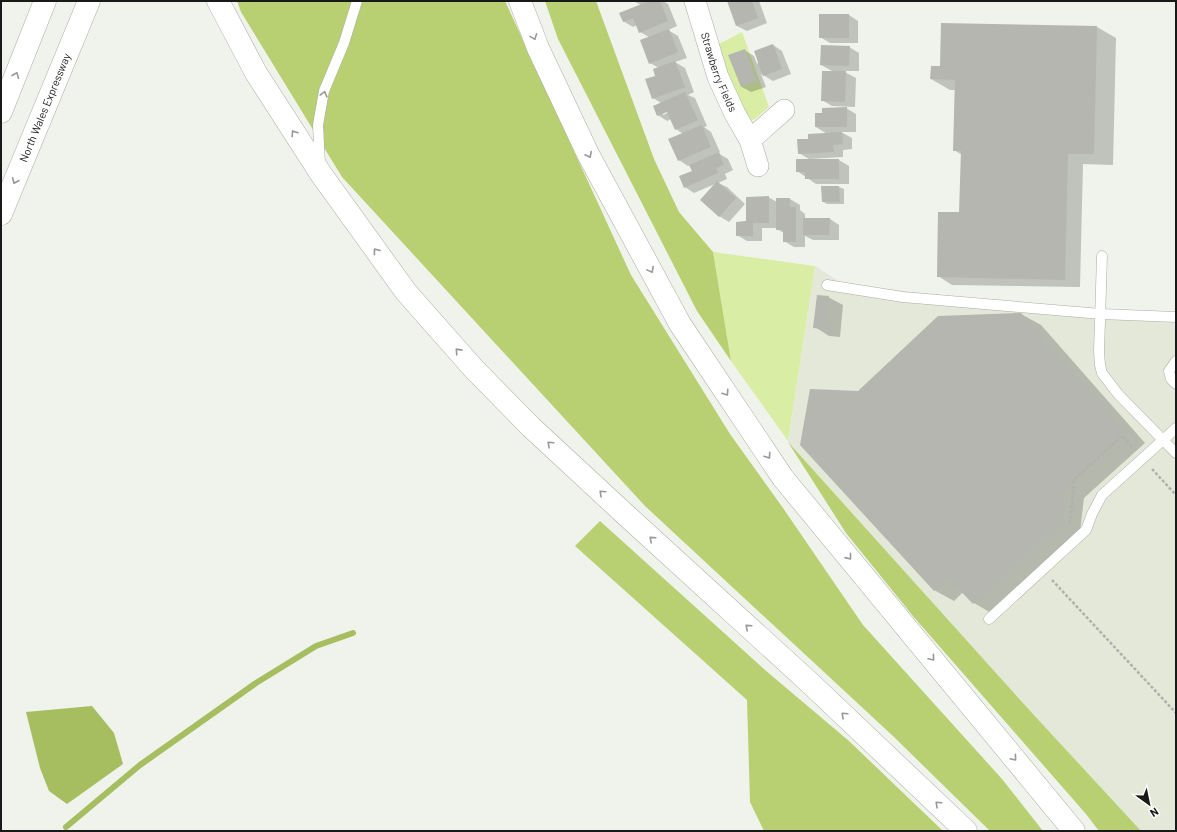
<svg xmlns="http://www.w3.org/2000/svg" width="1177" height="832" viewBox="0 0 1177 832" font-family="Barlow,sans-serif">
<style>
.built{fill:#e3e8d9}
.green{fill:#d9eda5}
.forest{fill:#b8d072}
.water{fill:#a6bd60}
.shadow{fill:#0003;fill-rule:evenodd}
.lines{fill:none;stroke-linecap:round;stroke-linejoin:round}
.stream{stroke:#a6bd60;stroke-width:6}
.building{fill:#b4b6af}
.lane-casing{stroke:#abada6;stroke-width:11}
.street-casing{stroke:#abada6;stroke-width:22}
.highway-casing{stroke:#abada6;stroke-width:23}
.path{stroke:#afb1ab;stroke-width:2.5;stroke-dasharray:3 2;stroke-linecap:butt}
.lane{stroke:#fff;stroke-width:10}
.street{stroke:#fff;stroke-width:21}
.highway{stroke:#fff;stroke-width:22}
.oneway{stroke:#989897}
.labels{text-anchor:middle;stroke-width:3;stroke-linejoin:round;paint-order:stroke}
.street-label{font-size:11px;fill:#191a17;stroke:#fefffd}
</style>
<rect width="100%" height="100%" fill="#f0f3eb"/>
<path class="built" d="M815 266 843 284 1101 314 1176 320V831H1099L1086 814 913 616 846 533 788 442Z"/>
<path class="green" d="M742 32 769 107 755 119 749 122 715 46Z
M713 252 815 266 788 441 731 361Z"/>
<path class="forest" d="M237 1H505L631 275 730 434 783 508 863 625 1002 779 1043 831H990L894 737 645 506 342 177 241 12Z
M545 1H596L654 159 679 212 713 252 731 361 697 311 558 39Z
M788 442 1032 713 1141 831H1099L1086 814 913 616 846 533Z
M600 521 765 670 849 741 943 831H764L750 802 747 700 575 546Z"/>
<path class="water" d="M92 706 114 733 123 764 67 804 49 791 40 768 26 712Z"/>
<path class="shadow" d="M633 1H663L668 4 677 26 668 30 678 36 687 58 675 62 685 68 694 92 688 95 695 98 707 126 704 127 711 132 720 152 718 153 728 159 733 170 725 174 727 179 718 183 727 187 745 204 729 222 719 216 715 184 694 193 685 187 693 172 690 165 688 166 679 160 683 134 676 129 671 119 667 121 658 115 661 103 653 98 659 68 650 63 649 37 640 32 637 25 633 27 623 21 641 5ZM672 111 663 115V112Z
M728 1H759L767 23 747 31 737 26Z
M849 15 858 21V43H830L820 37Z
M1097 27 1116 38 1113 165 1083 164 1080 287 952 285 938 276 960 213 962 155 954 150 955 90H950L931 79 941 67Z
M773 45 782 51 791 74 773 81 761 74 766 87 751 92 742 87 744 50 754 56 757 64Z
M849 47 859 53V71H843L856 78 855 107 832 106 822 100 834 72 821 65Z
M846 108 856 114V132H841L852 138V149L843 150V157L809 159 799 153 809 140 827 134 816 127Z
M797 160H839L849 166V184H816L797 171Z
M822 187H839L844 189V204H827L822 201Z
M768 197 777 202 790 199 800 205V210L805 214V219H830L839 225V240H813L805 236V247H794L784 241V233L777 229V228H762V241H747L737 235Z
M828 297 843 305 840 337 829 336 815 327Z
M1021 314 1041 325 1145 443 1084 498 1080 532 993 614 974 603 963 592 954 601 934 590 858 392Z"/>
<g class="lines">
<path class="stream" d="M66 827 140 765 256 683 316 646 353 633"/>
</g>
<path class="building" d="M649 1H660L668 21 639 33 633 18 623 22 619 13Z
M727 1H752L758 18 736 26Z
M819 14H849V38H819Z
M941 23 1097 26 1094 154H1068L1065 280 937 277 938 212H959L961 151H953L955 80 930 79 931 66H940Z
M669 29 678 52 649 64 640 40Z
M773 44 782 69 763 76 754 51Z
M821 45 850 46 849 66 820 65Z
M745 49 757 81 741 87 728 55Z
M675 61 685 87 652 99 645 79 655 76 653 69Z
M822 71H846L845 102 821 101Z
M685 92 698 120 675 130 667 112 657 116 653 106Z
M847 107V127H815V113H822V108Z
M702 125 711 147 678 161 668 139Z
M842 132 843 144 833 145 834 152 798 154 797 139H808V134Z
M719 152 724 165 716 168 718 173 684 188 679 176 692 171 689 165Z
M796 159H839V179H805V172H796Z
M717 181 736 198 719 217 700 200Z
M821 186H839L840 202H822Z
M769 196V223H753V236H736V222L746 221V197Z
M776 198H790V207H796V242H783V230H776Z
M803 218H830L829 235H803Z
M817 295 829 296 825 329 813 328Z
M1021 313 1126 432 1065 488 1061 521 973 604 948 578 934 591 800 445 810 389 858 391 938 316Z"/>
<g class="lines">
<defs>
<path id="lane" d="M320 164 318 125 324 91 344 43 357 1
M827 285 903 297 1101 314 1176 317
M1176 361 1169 371 1171 379 1176 384
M1176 428 1163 440 1176 453
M989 619 1086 530 1092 514 1102 495 1163 440 1118 394 1102 373 1100 365 1099 352 1102 256"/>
<g id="street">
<path id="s1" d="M695 1 718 77 735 114 750 140 758 166"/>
<path d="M750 140 784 110"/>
</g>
<g id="highway">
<path d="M218 1 256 73 321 174 406 292 474 369 531 427 627 516 810 683 966 831"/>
<path d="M520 1 538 48 588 154 680 324 783 478 1074 831"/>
<path d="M1 112 45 1"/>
<path id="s2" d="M1 214 89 1"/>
</g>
</defs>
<use href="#lane" class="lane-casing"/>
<use href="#street" class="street-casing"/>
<use href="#highway" class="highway-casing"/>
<path class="path" d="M1152 469 1176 495
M1069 523 1070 522 1074 480 1122 436 1133 448
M1052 580 1176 713"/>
<use href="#lane" class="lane"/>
<use href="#street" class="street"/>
<use href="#highway" class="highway"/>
</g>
<defs><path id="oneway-chevron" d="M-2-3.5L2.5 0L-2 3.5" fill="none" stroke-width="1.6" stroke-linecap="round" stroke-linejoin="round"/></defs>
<g class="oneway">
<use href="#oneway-chevron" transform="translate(534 37) rotate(69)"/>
<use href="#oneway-chevron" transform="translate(16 75) rotate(-68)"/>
<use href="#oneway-chevron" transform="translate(324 94) rotate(-75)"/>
<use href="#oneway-chevron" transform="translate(294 133) rotate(-123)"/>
<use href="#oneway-chevron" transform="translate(589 155) rotate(63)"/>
<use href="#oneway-chevron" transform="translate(15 181) rotate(113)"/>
<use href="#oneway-chevron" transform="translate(376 251) rotate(-126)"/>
<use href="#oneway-chevron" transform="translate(651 270) rotate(62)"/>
<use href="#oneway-chevron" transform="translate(458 351) rotate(-132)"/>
<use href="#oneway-chevron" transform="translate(726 393) rotate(56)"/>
<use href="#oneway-chevron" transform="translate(550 444) rotate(-137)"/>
<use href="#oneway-chevron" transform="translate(768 456) rotate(56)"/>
<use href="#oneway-chevron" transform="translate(602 493) rotate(-137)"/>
<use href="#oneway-chevron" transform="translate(652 539) rotate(-138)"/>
<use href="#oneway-chevron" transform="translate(849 557) rotate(51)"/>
<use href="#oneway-chevron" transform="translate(748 627) rotate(-138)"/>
<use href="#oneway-chevron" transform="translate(932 658) rotate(50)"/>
<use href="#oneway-chevron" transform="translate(844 715) rotate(-137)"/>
<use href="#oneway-chevron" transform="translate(1014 758) rotate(50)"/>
<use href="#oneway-chevron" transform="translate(938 804) rotate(-137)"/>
</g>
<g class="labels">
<g class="street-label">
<text dy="4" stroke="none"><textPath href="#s1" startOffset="75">Strawberry Fields</textPath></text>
<text dy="4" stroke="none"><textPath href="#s2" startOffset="115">North Wales Expressway</textPath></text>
</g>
</g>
<rect width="1177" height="832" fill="none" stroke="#191a17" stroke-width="4"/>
<g transform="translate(1149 804) rotate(147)" stroke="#fefffd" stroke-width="3" paint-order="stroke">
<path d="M0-3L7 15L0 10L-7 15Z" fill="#191a17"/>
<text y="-6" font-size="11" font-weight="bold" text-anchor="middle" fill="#191a17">N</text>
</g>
</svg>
